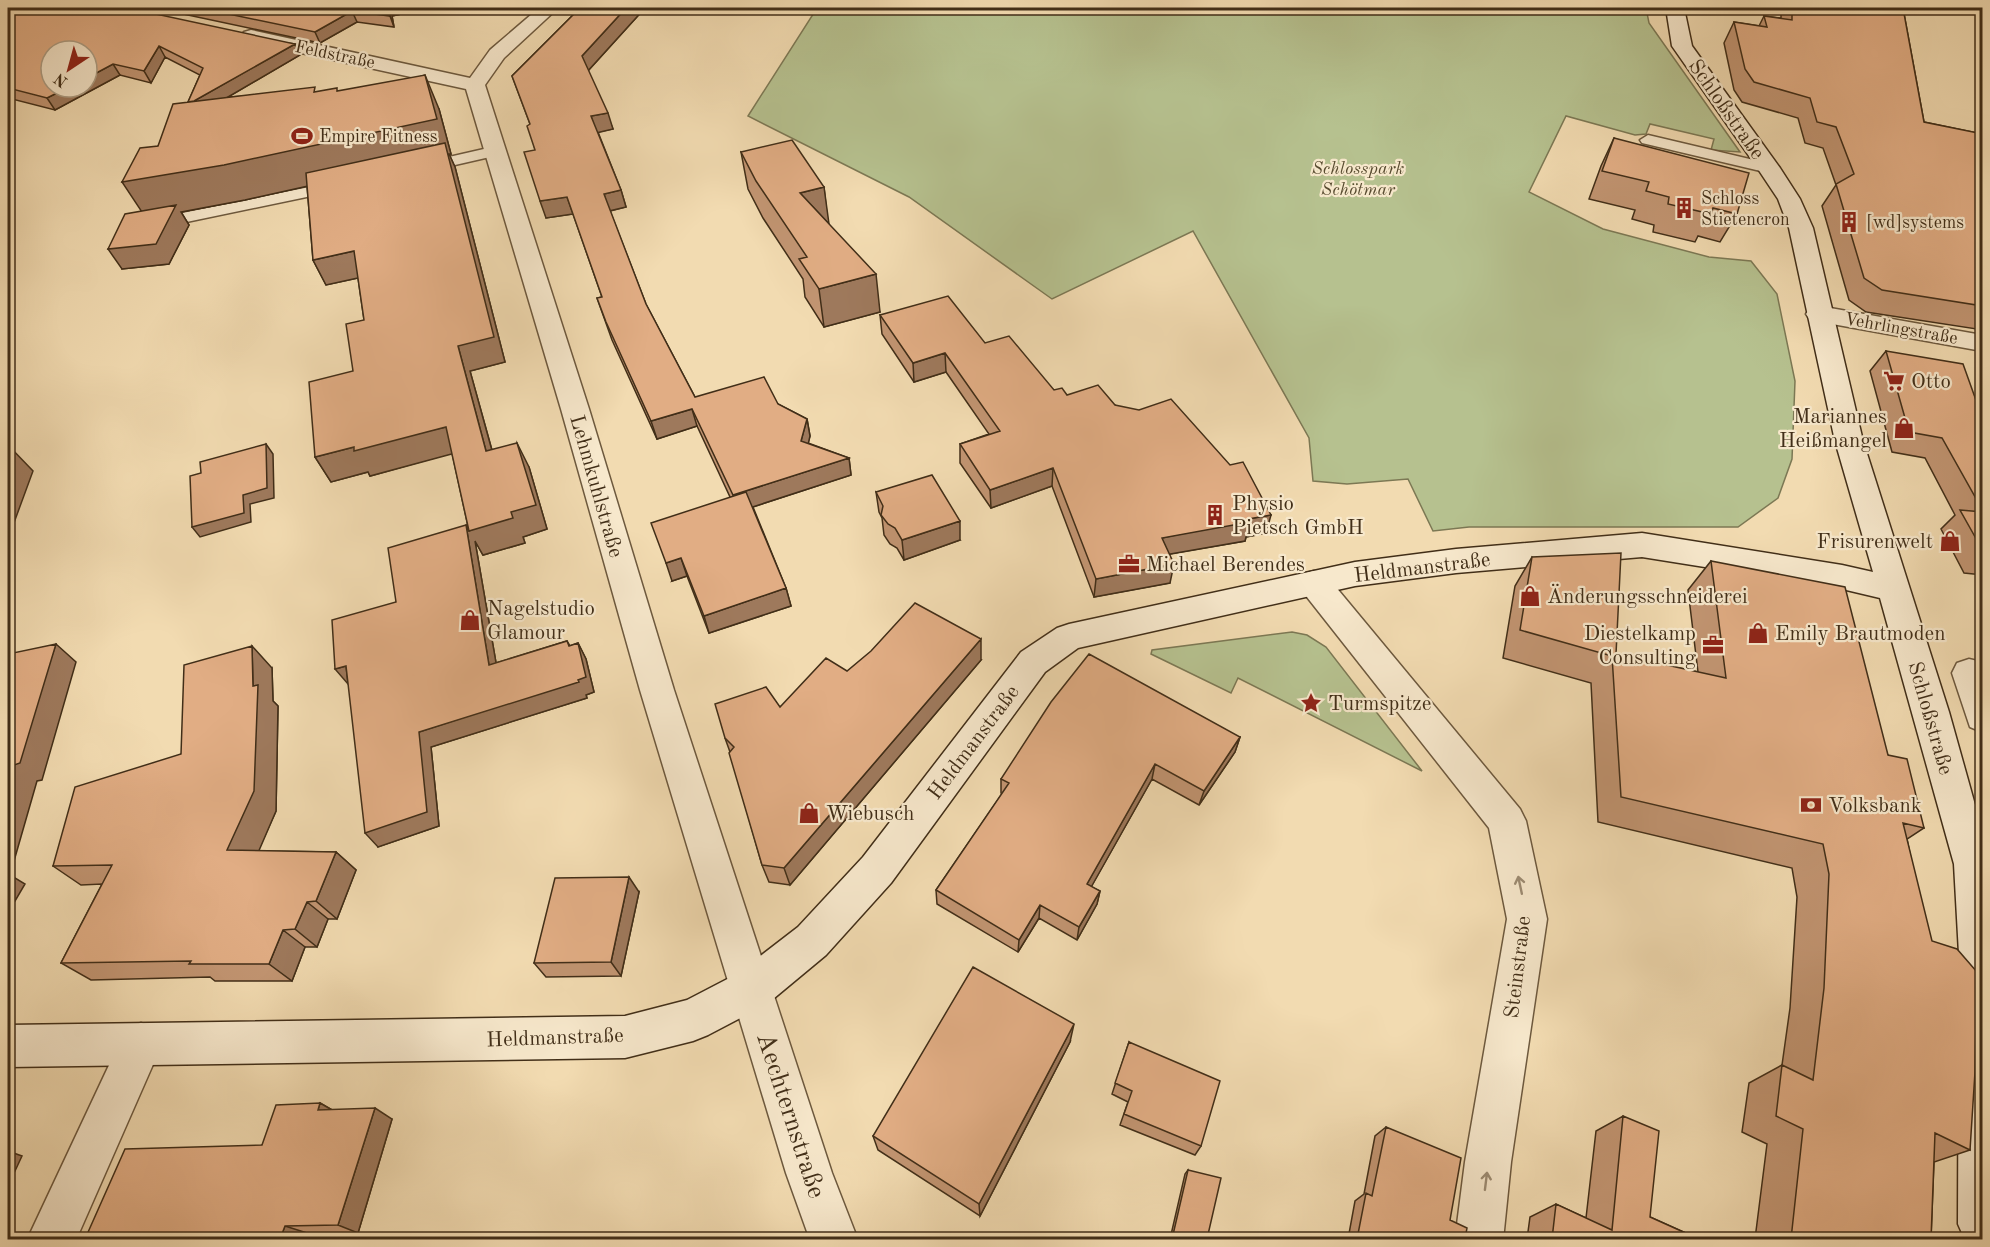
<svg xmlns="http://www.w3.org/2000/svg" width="1990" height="1247" viewBox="0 0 1990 1247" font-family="'Old Standard TT',serif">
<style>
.green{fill:#b6c18f;stroke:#7c7854;stroke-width:1.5}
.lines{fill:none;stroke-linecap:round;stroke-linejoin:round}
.lane-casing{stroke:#6d593e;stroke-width:3}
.street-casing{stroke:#6d593e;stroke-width:3}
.secondary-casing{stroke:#412e18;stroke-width:3}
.lane{fill:#f7e8cc;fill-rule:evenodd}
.street{fill:#f7e8cc;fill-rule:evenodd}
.secondary{fill:#f7e8cc;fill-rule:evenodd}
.wall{fill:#c29572;stroke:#412e18;stroke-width:1.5}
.shaded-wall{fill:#9e795c;stroke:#412e18;stroke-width:1.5}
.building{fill:#e1ad84;stroke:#412e18;stroke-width:1.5}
.oneway{stroke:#9c8b72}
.labels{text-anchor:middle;stroke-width:4.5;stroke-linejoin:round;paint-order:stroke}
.far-street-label{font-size:18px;fill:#412e18;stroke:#f7e8cc}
.far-poi-label{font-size:18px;fill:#412e18;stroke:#f7e8cc;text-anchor:start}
.far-park-label{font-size:18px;font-style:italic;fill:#584b30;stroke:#f7e8cc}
.street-label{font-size:21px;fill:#412e18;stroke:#f7e8cc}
.poi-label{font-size:21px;fill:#412e18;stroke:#f7e8cc;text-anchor:start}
.near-street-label{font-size:26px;fill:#412e18;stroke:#f7e8cc}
</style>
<rect width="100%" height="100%" fill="#f2dbb1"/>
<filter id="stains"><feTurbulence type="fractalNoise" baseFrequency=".00333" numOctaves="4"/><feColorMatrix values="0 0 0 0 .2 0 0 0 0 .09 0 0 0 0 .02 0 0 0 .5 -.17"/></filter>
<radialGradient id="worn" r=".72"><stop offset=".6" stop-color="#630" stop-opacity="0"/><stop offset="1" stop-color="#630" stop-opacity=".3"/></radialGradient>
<path class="green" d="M817 8H1646L1649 23 1740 152 1711 150 1714 139 1650 124 1646 134 1635 135 1566 116 1529 192 1603 229 1709 257 1751 261 1777 294 1795 381 1792 459 1778 498 1738 527H1469L1433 531 1408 479 1347 484 1313 481 1309 438 1193 231 1052 299 909 197 748 116Z
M1292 632 1307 635 1326 647 1422 771 1238 678 1231 693 1151 654 1152 650Z"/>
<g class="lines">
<defs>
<path id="lane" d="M1648 135 1775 165 1777 168 1769 173 1642 143 1640 140Z
M497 146 505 151 503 154 420 173 412 168 414 165Z
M339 181 347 186 345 189 153 229 147 228 144 224 147 220 153 219Z"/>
<path id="street" d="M539 8H558L504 58 485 85 589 409 674 690 832 1173 858 1240H810L786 1173 640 690 561 409 466 89 251 42 244 40 241 36 244 32 251 30 470 78 490 50Z
M1819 306 1982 335V351L1810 320 1806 314 1810 308Z
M1314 571 1325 574 1520 809 1526 821 1547 919 1511 1162 1503 1240H1455L1465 1162 1507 919 1489 828 1303 592 1298 583 1303 574Z
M1969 659 1982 662V732L1970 727 1952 673 1957 663Z
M141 1023 156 1029 162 1044 76 1240H27L126 1029Z"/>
<path id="secondary" d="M1666 8H1684L1692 46 1780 168 1800 199 1813 228 1863 441 1949 712 1982 830V1240H1965L1958 1224 1959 954 1954 864 1880 598 1842 589 1642 557 1456 573 1355 586 1078 648 1045 672 891 883 826 955 767 1004 708 1035 693 1041 625 1058 8 1067V1025L625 1016 687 1000 737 974 798 927 863 857 1021 652 1057 628 1069 624 1355 562 1456 549 1642 533 1842 565 1873 572 1835 441 1789 228 1778 199 1758 169 1672 46Z"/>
</defs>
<use href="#lane" class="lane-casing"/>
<use href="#street" class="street-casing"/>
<use href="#secondary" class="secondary-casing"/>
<use href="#lane" class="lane"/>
<use href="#street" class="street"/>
<use href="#secondary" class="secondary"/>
</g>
<path class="wall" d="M8 8 295 44 300 55 228 97 339 91 439 109 451 154H449L455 167 505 362 470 371 492 450 529 467 547 529 523 537 525 543 483 555 475 541 496 663 567 641 570 646 578 643 586 659 594 692 586 695 587 698 431 747 439 826 378 847 396 602 466 525 469 531 452 453 370 476 368 472 331 482 315 457 353 371 364 320 358 278 326 285 313 260 307 186 245 200 181 212 189 225 169 264 122 269 141 211 158 146 188 102 200 75 165 57 151 83 120 75 55 110 8 98Z
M155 8H401L402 14 392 16 394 27 357 22 320 43Z
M580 8H645L588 71 613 129 598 132 621 190 626 207 610 211 646 304 695 397 778 404 807 419 810 436 808 443 849 458 851 475 753 507 786 588 791 606 709 633 687 576 672 581 730 497 697 426 657 439 612 340 597 298 602 297 573 214 546 218 535 150 530 124 512 76Z
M1781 8H1903L1924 122 1983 134V330L1866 312 1849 300 1822 206 1836 185 1823 148 1805 143 1798 118 1742 102 1734 90 1724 43 1734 22 1759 26 1764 16 1781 18Z
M1614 138 1737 214 1720 242 1698 236 1695 242 1653 232 1654 225 1632 219 1635 210 1589 199 1601 166Z
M741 152 824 187 828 224 880 312 824 327 805 297 803 279 763 218 748 189Z
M880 315 985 343 1054 390 1067 395 1115 405 1266 533 1246 537 1245 541 1169 554 1170 583 1094 597 1052 486 991 508 960 463V444L989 434 946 372 914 382 882 334Z
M1886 351 1977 403 1983 404V575L1964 573 1941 529 1955 515 1925 458 1892 452 1870 371Z
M876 492 960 540 904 560 897 548 890 544 884 535 882 518 879 512Z
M1532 557 1616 654 1698 672 1688 590 1711 561 1888 755 1924 828 1907 839 1970 1150 1934 1162 1931 1239H1755L1767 1144 1742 1132 1749 1083 1782 1065 1790 1008 1797 897 1792 868 1598 822 1591 683 1503 658 1515 586Z
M981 660 790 885 769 882 762 865 730 752 725 738 780 707 847 671Z
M272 668 273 701 278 706 276 811 258 851 336 852 356 870 337 919H328L317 947H305L292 981H215L210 977 91 980 61 963 102 884 81 885 53 866 181 754Z
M1240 737 1235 752 1199 805 1152 779 1091 887 1100 891 1097 904 1077 940 1039 918 1018 952 937 904 936 890 1002 794 1001 793V779Z
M639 892 621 976 546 977 534 963Z
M1070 1042 980 1216 878 1150 873 1136Z
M1129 1042 1201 1146 1195 1155 1120 1125 1128 1102 1112 1094Z
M320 1103 332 1110 392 1119 358 1233 85 1239 262 1145Z
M1623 1116 1650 1217 1699 1239H1527L1530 1217 1556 1204 1586 1218 1596 1131Z
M1386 1127 1450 1220 1465 1239H1348L1355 1201 1364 1194 1375 1136Z
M1188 1170 1207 1239H1170L1185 1174Z"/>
<path class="shaded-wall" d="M388 8H401L402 14 392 16 394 27 390 16Z
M626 8H645L586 73 582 56Z
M352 11 357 22 320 43 315 32Z
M295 44 300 55 192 118 185 106Z
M159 46 165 57 151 83 144 71Z
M113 64 120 75 55 110 47 98 69 87H87V78Z
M425 75 439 109 451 154H449L455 167 505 362 470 371 499 476 486 451 458 346 448 155 245 200 181 212 189 225 169 264 122 269 108 249 146 218 122 182Z
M608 113 613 129 596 133 591 116Z
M824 187 829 224 800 193Z
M621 190 626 207 609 211 604 194Z
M567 197 573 214 546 218 540 201Z
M8 223 12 229 8 235Z
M8 247 12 252 8 259Z
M354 251 367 276 326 285 313 260Z
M876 274 880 312 824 327 819 289Z
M945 353 946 372 914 382 913 363Z
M692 409 697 426 657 439 651 421Z
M807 419 810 436 805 458 801 441Z
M446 427 459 452 370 476 368 472 331 482 315 457 354 447Z
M517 443 529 467 547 529 523 537 525 543 483 555 475 541 499 680 489 665 466 525 469 531 511 512Z
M266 444 273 454 274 498 250 504 251 522 200 537 192 527 243 495Z
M8 445 33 471 8 539Z
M849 458 851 475 737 512 733 495Z
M1053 468 1052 486 991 508 990 490Z
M1271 515 1266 533 1246 537 1245 541 1159 556 1162 538 1248 519Z
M960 521V540L904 560 902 540Z
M681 558 687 576 672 581 666 563Z
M1174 564 1170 583 1094 597 1096 579Z
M786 588 791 606 709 633 704 616Z
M981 639V660L790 885 784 868Z
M578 643 586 659 594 692 586 695 587 698 431 747 439 826 378 847 365 833 419 732 578 680Z
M56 644 76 662 42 780 37 781 10 875 25 884 8 913V788L14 765Z
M252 646 272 668 273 701 278 706 276 811 251 869 227 850 253 686Z
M346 666 348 684 335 669Z
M1240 737 1235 752 1199 805 1204 791Z
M1155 764 1152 779 1085 898 1087 884Z
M336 852 356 870 337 919 316 901Z
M629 877 639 892 621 976 611 962Z
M1100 891 1097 904 1077 940 1079 927Z
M307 902 328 919 317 947 295 929Z
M1040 905 1039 918 1018 952 1019 940Z
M283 930 305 947 292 981 269 964Z
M1074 1024 1070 1042 980 1216 979 1204Z
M320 1103 339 1114 318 1110Z
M375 1108 392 1119 358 1233 338 1225Z
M8 1151 22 1156 8 1186Z
M285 1226 307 1233 305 1239H280Z"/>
<path class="building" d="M8 8H128L295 44 194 101 188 102 203 68 159 46 144 71 113 64 87 78V51H51V87H69L47 98 8 88Z
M200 8H388L390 16 352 11 315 32Z
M580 8H626L582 56 608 113 591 116 621 190 604 194 646 304 695 397 764 377 778 404 807 419 801 441 849 458 733 495 692 409 651 421 606 322 597 298 602 297 567 197 540 201 524 152 535 150 527 126 530 124 512 76Z
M1792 8H1903L1924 122 1983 134V306L1882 290 1864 278 1836 184 1854 174 1836 127 1817 122 1810 98 1754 82 1745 69 1734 22 1767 27 1764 16 1792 20Z
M425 75 437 119 224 165 122 182 140 148 158 146 173 104 315 87 314 92 337 88V91Z
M1614 138 1749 173 1737 214 1713 208 1711 214 1668 204 1669 197 1646 191 1649 182 1602 171Z
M792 140 824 187 800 193 876 274 819 289 799 259 807 257 756 181 741 152Z
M445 143 494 337 458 346 486 451 517 443 536 505 511 512 513 518 469 531 446 427 354 451V447L315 457 309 382 353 371 346 324 364 320 354 251 313 260 306 173Z
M176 205 156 244 108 249 125 214Z
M948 296 985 343 1009 336 1054 390 1062 388 1067 395 1098 385 1115 405 1139 410 1171 399 1230 465 1243 462 1271 515 1248 519 1250 522 1162 538 1174 564 1096 579 1053 468 990 490 960 444 1000 431 945 353 913 363 880 315Z
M1886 351 1963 364 1977 403 1983 404V511L1942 438 1909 432Z
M266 444 267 488 243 495 244 513 192 527 190 476 201 473 200 462Z
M932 475 960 521 902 540 895 528 888 524 881 515 883 506 876 492Z
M746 492 786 588 704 616 681 558 666 563 651 523Z
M1960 510 1983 512V551Z
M466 525 489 665 567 641 569 646 578 643 586 677 578 680 579 682 419 732 427 812 365 833 346 666 335 669 332 620 396 602 388 548Z
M1621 553 1616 654 1726 678 1711 561 1845 587 1888 755 1907 759 1924 828 1903 823 1932 941 1957 949 1977 972 1975 1072 1970 1150 1935 1133 1931 1239H1791L1803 1129 1776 1116 1782 1065 1813 1080 1824 988 1829 874 1823 844 1621 797 1612 656 1520 630 1532 557Z
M915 603 981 639 784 868 762 865 729 753 734 747 725 738 715 704 766 687 780 707 826 658 847 671 871 651Z
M56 644 20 763 14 765 8 788V654Z
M252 646 253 686 258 685 254 791 227 850 336 852 316 901 307 902 295 929 283 930 269 964H189L191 961 61 963 112 865 53 866 75 787 181 754 184 665Z
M1089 654 1240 737 1204 791 1155 764 1087 884 1100 891 1079 927 1040 905 1019 940 936 890 1009 783 1001 779 1051 702Z
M629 877 611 962 534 963 555 878Z
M973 967 1074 1024 979 1204 873 1136Z
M1129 1042 1220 1081 1201 1146 1124 1114 1132 1091 1115 1083Z
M320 1103 318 1110 375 1108 338 1225 285 1226 280 1239H85L125 1149 262 1145 276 1105Z
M1623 1116 1659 1131 1650 1217 1699 1239H1552L1556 1204 1612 1230Z
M1386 1127 1461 1158 1450 1220 1467 1228 1465 1239H1357L1366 1193 1372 1196Z
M1188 1170 1221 1178 1207 1239H1172Z"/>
<defs><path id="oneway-shaft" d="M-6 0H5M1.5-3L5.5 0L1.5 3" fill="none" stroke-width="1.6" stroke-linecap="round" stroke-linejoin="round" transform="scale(1.5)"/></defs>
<g class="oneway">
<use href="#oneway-shaft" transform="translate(1520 885) rotate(-102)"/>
<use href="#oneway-shaft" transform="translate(1486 1181) rotate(-83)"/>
</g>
<defs>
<symbol id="stadium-bare" viewBox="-9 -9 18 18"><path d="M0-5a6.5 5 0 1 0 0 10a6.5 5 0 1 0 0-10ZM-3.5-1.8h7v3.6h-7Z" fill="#8f2418" stroke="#f7e8cc" stroke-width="2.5" paint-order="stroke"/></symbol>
<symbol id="building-bare" viewBox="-9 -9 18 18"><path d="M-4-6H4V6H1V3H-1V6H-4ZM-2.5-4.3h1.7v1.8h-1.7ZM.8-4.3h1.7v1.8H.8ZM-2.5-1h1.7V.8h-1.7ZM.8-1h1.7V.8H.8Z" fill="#8f2418" stroke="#f7e8cc" stroke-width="2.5" paint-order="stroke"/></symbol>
<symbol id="supermarket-bare" viewBox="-9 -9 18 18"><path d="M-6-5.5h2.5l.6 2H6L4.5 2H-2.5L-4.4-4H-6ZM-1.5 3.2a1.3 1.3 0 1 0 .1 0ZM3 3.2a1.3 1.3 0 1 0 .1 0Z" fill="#8f2418" stroke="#f7e8cc" stroke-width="2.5" paint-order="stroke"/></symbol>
<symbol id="shop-bare" viewBox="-9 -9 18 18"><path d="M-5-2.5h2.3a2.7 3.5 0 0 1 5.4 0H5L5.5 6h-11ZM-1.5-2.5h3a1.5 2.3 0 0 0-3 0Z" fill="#8f2418" stroke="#f7e8cc" stroke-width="2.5" paint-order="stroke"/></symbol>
<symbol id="office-bare" viewBox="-9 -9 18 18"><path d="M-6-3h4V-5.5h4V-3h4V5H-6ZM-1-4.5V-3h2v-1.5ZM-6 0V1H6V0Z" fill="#8f2418" stroke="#f7e8cc" stroke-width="2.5" paint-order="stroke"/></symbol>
<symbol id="sight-bare" viewBox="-9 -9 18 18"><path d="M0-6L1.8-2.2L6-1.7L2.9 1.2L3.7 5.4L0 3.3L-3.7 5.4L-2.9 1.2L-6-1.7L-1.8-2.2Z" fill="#8f2418" stroke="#f7e8cc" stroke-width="2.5" paint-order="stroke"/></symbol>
<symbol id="bank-bare" viewBox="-9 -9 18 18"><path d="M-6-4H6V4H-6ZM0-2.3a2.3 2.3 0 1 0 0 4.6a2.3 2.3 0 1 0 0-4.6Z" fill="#8f2418" stroke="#f7e8cc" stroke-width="2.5" paint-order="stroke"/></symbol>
</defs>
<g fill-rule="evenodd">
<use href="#stadium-bare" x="287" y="121" width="30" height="30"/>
<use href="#building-bare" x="1669" y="193" width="30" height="30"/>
<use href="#building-bare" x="1834" y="207" width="30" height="30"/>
<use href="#supermarket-bare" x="1879" y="366" width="30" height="30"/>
<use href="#shop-bare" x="1889" y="413" width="30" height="30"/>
<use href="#building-bare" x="1200" y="500" width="30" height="30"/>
<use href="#shop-bare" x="1935" y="526" width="30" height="30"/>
<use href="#office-bare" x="1114" y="549" width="30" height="30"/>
<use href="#shop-bare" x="1515" y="581" width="30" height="30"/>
<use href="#shop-bare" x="455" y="605" width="30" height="30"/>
<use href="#shop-bare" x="1743" y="618" width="30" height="30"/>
<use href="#office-bare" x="1698" y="630" width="30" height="30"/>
<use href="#sight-bare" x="1296" y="688" width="30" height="30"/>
<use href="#bank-bare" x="1796" y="790" width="30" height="30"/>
<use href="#shop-bare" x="794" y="798" width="30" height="30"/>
</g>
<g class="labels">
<g class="far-street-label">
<text transform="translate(335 54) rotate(12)" y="6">Feldstraße</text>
<text transform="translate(1901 328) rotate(10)" y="6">Vehrlingstraße</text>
</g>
<g class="far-poi-label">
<text x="319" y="142">Empire Fitness</text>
<text x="1701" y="204">Schloss<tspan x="1701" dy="21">Stietencron</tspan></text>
<text x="1866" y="228">[wd]systems</text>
</g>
<g class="far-park-label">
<text x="1358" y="174">Schlosspark<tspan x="1358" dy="21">Schötmar</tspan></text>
</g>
<g class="street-label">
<text transform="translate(1727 109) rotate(55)" y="7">Schloßstraße</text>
<text transform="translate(597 486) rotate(74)" y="7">Lehmkuhlstraße</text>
<text transform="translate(1422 567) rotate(-7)" y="7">Heldmanstraße</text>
<text transform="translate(1931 718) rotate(74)" y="7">Schloßstraße</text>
<text transform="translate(973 742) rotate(-53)" y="7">Heldmanstraße</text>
<text transform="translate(1517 967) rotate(-83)" y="7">Steinstraße</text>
<text transform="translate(555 1037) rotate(-2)" y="7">Heldmanstraße</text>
</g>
<g class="poi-label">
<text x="1911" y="388">Otto</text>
<text x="1887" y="423" text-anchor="end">Mariannes<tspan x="1887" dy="24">Heißmangel</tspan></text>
<text x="1232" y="510">Physio<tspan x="1232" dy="24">Pietsch GmbH</tspan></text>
<text x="1933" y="548" text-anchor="end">Frisurenwelt</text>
<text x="1146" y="571">Michael Berendes</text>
<text x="1547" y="603">Änderungsschneiderei</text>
<text x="487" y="615">Nagelstudio<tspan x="487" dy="24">Glamour</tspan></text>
<text x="1696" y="640" text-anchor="end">Diestelkamp<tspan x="1696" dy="24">Consulting</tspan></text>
<text x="1775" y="640">Emily Brautmoden</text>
<text x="1328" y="710">Turmspitze</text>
<text x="1828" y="812">Volksbank</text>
<text x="826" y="820">Wiebusch</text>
</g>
<g class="near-street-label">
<text transform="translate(792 1115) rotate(72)" y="9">Aechternstraße</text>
</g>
</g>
<rect width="1990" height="1247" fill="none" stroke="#f2dbb1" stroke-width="30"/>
<rect x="9" y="9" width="1972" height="1229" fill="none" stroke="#412e18" stroke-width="3"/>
<rect x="15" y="15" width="1960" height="1217" fill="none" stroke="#412e18" stroke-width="1.5"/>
<g transform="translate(69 69) rotate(216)"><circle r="28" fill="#f7e8cc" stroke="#ae9e84" stroke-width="1.5"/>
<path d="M0-4.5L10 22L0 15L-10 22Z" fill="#8f2418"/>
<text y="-9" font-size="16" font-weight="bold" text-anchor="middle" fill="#412e18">N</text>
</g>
<rect width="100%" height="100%" filter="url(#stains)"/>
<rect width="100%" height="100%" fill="url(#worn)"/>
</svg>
